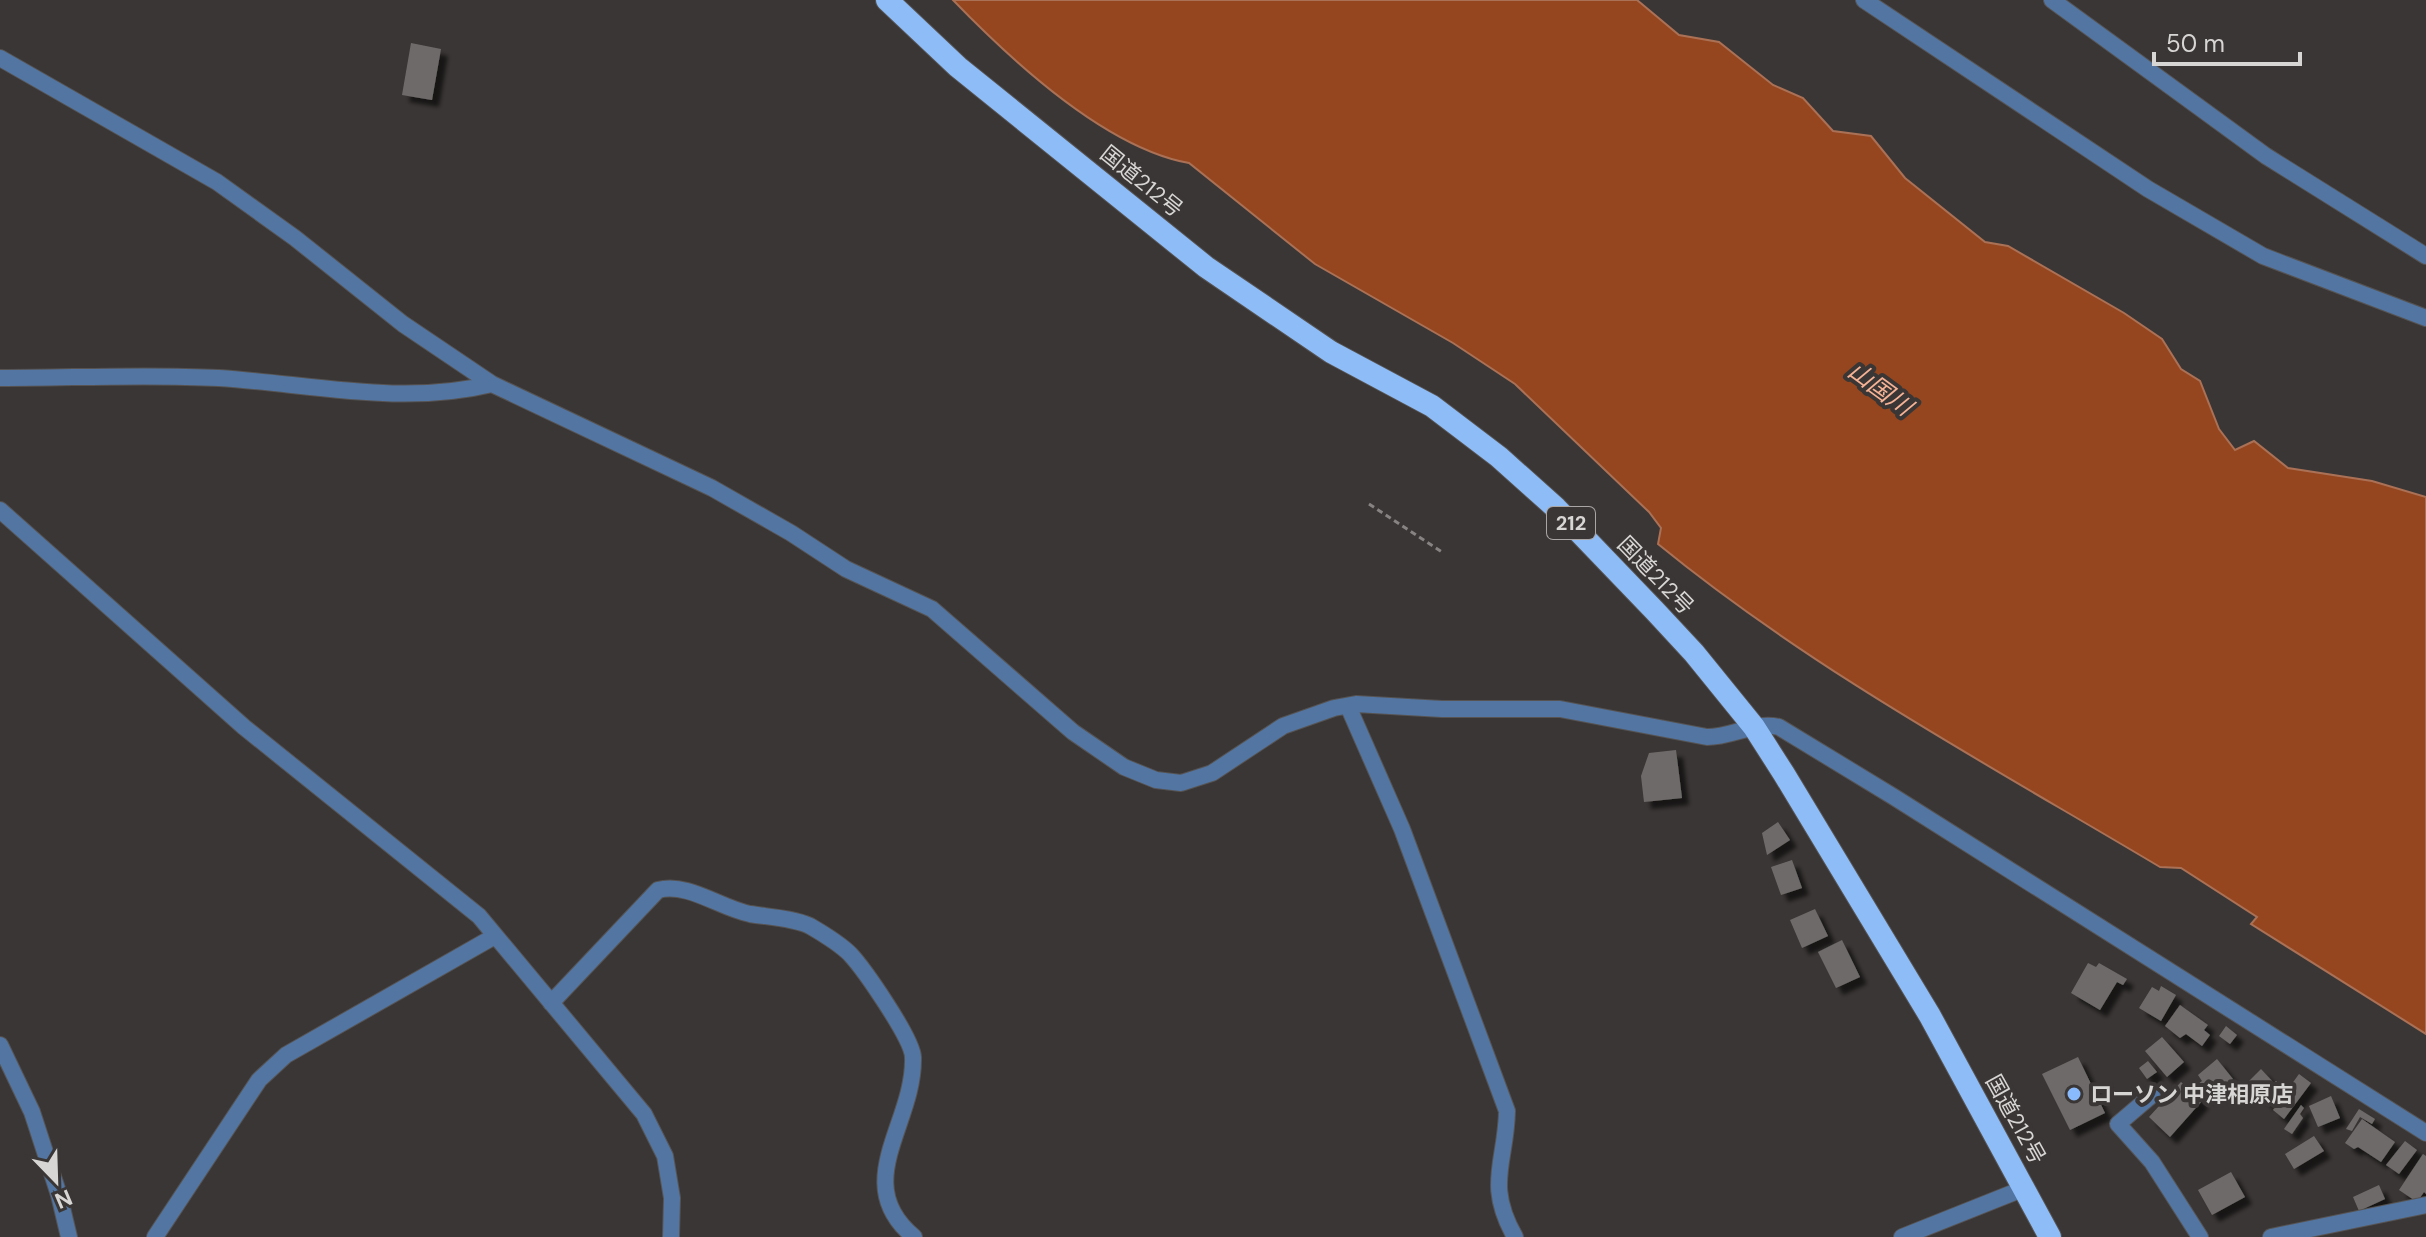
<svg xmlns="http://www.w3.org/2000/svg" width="2426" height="1237" viewBox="0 0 2426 1237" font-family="'DM Sans','Noto Sans JP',sans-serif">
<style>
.water{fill:#96461f;stroke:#aa7156;stroke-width:2}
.building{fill:#6e6b69;filter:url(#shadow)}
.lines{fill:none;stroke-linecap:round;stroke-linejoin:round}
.minor-casing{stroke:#565352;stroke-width:18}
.tertiary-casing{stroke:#565352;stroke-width:18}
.trunk-casing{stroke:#565352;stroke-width:24}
.path{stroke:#868382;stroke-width:3;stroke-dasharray:6 4;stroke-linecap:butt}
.minor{stroke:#5275a2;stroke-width:16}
.tertiary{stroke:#5275a2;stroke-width:16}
.trunk{stroke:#8ebcf6;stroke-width:22}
.poi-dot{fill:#88bafc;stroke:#3a3635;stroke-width:3}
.labels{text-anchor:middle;stroke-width:8;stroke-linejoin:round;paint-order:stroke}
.shield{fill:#3a3635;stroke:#a9a6a5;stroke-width:2}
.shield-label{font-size:20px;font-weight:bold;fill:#d8d6d5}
.street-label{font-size:22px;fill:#d8d6d5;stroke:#3a3635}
.poi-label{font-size:22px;font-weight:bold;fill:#d8d6d5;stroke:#3a3635;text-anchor:start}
.water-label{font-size:24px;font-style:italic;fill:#f6b294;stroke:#3a3635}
</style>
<defs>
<filter id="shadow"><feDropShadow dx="7" dy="7" stdDeviation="2" flood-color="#0009"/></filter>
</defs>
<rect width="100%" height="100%" fill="#3a3635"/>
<path class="water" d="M953 0H1637L1679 35 1719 42 1773 85 1803 98 1833 131 1871 136 1905 178 1985 242 2008 246 2124 313 2162 339 2181 369 2200 381 2219 429 2235 450 2254 441 2288 468 2372 481 2426 497V1034L2251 924 2257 917 2181 868 2160 867C1989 765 1812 670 1658 544L1661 528 1649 512 1515 384 1453 343 1315 264 1189 163C1106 148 1011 60 953 0Z"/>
<path class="building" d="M411 43 441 49 432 100 402 95Z
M1676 750 1682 798 1644 802 1641 776 1649 753Z
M1778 822 1790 840 1767 855 1762 833Z
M1792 860 1802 888 1781 895 1771 867Z
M1815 909 1828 936 1802 948 1790 920Z
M1842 940 1860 977 1836 988 1818 952Z
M2088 963 2096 967 2099 963 2127 979 2123 985 2117 982 2100 1010 2071 993Z
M2161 986 2176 995 2161 1021 2139 1008 2152 987 2159 991Z
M2180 1005 2208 1025 2204 1030 2210 1035 2202 1046 2186 1034 2180 1038 2165 1026Z
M2226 1026 2237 1035 2230 1044 2219 1036Z
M2162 1037 2184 1062 2167 1077 2145 1051Z
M2078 1057 2105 1113 2070 1130 2042 1074Z
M2217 1059 2233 1079 2209 1098 2198 1084 2202 1081 2198 1075Z
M2148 1061 2157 1072 2147 1079 2139 1068Z
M2261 1069 2274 1083 2276 1081 2283 1088 2267 1103 2248 1082Z
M2299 1074 2311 1083 2284 1119 2273 1110Z
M2181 1082 2202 1101 2170 1137 2149 1117Z
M2331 1096 2340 1118 2318 1127 2309 1106Z
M2301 1105 2304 1108 2300 1114 2303 1118 2292 1134 2284 1129Z
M2359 1109 2375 1119 2372 1124 2360 1117 2352 1131 2346 1129Z
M2362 1119 2395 1142 2381 1162 2358 1147 2354 1149 2345 1143Z
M2314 1136 2324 1151 2294 1169 2285 1154Z
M2405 1141 2417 1150 2399 1174 2386 1165Z
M2423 1154 2426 1156V1194L2424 1192 2417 1202 2399 1190Z
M2231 1172 2245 1197 2212 1215 2198 1190Z
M2379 1185 2385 1199 2359 1211 2353 1197Z"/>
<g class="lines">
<defs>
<path id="minor" d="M1864 0 2148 189 2263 256 2426 318
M2052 0 2266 156 2426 256
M0 58 217 182 295 238 403 324 492 384 712 488 791 533 846 569 932 609 1073 732 1124 767 1156 780 1181 783 1212 773 1283 726 1334 708 1356 704 1442 709H1560L1707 737C1733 737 1755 721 1779 727L1894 797 2426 1133
M0 378C73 378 147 374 219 378 310 384 402 406 492 384
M0 510 244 727 479 916 644 1114 665 1156 672 1198 671 1237
M1348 706 1402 829 1507 1111C1506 1163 1485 1184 1515 1237
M551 1003 658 890C688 882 720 908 750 914 768 917 793 918 810 926 822 933 840 944 850 954 864 969 912 1038 913 1057 915 1124 849 1183 914 1237
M0 1045 32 1112 59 1195 69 1237
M2152 1095 2118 1124 2152 1162 2200 1237
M155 1237 259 1080 286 1055 495 936
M2271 1237 2426 1205"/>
<path id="tertiary" d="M1902 1237 2025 1188"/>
<path id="trunk" d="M887 0 958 67 1206 267 1331 352 1432 406 1499 457 1556 508 1655 611 1694 653 1754 727 1784 774 1930 1016 2050 1237"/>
</defs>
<use href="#minor" class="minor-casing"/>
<use href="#tertiary" class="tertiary-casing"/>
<use href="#trunk" class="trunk-casing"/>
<path class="path" d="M1369 504 1442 552"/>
<use href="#minor" class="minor"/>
<use href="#tertiary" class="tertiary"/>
<use href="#trunk" class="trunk"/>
</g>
<circle class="poi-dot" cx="2074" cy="1094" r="8"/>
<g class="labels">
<rect class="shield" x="1547" y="507" width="48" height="32" rx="6"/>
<g class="shield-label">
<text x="1571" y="530">212</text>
</g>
<g class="street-label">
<text transform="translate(1142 181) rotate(39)" y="8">国道212号</text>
<text transform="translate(1656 575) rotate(46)" y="8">国道212号</text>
<text transform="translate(2016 1119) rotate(61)" y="8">国道212号</text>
</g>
<g class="poi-label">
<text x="2090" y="1102">ローソン 中津相原店</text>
</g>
<g class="water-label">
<text transform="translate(1880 389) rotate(36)" y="8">山国川</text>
</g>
</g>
<g transform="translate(56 1181) rotate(157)" stroke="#3a3635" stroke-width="6" paint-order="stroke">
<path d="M0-6L14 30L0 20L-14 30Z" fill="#d8d6d5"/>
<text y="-12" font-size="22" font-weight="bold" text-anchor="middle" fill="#d8d6d5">N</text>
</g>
<path d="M2154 52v12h146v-12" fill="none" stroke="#d8d6d5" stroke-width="4"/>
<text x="2166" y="52" font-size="24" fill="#d8d6d5" stroke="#3a3635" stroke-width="6" paint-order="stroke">50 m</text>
</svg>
